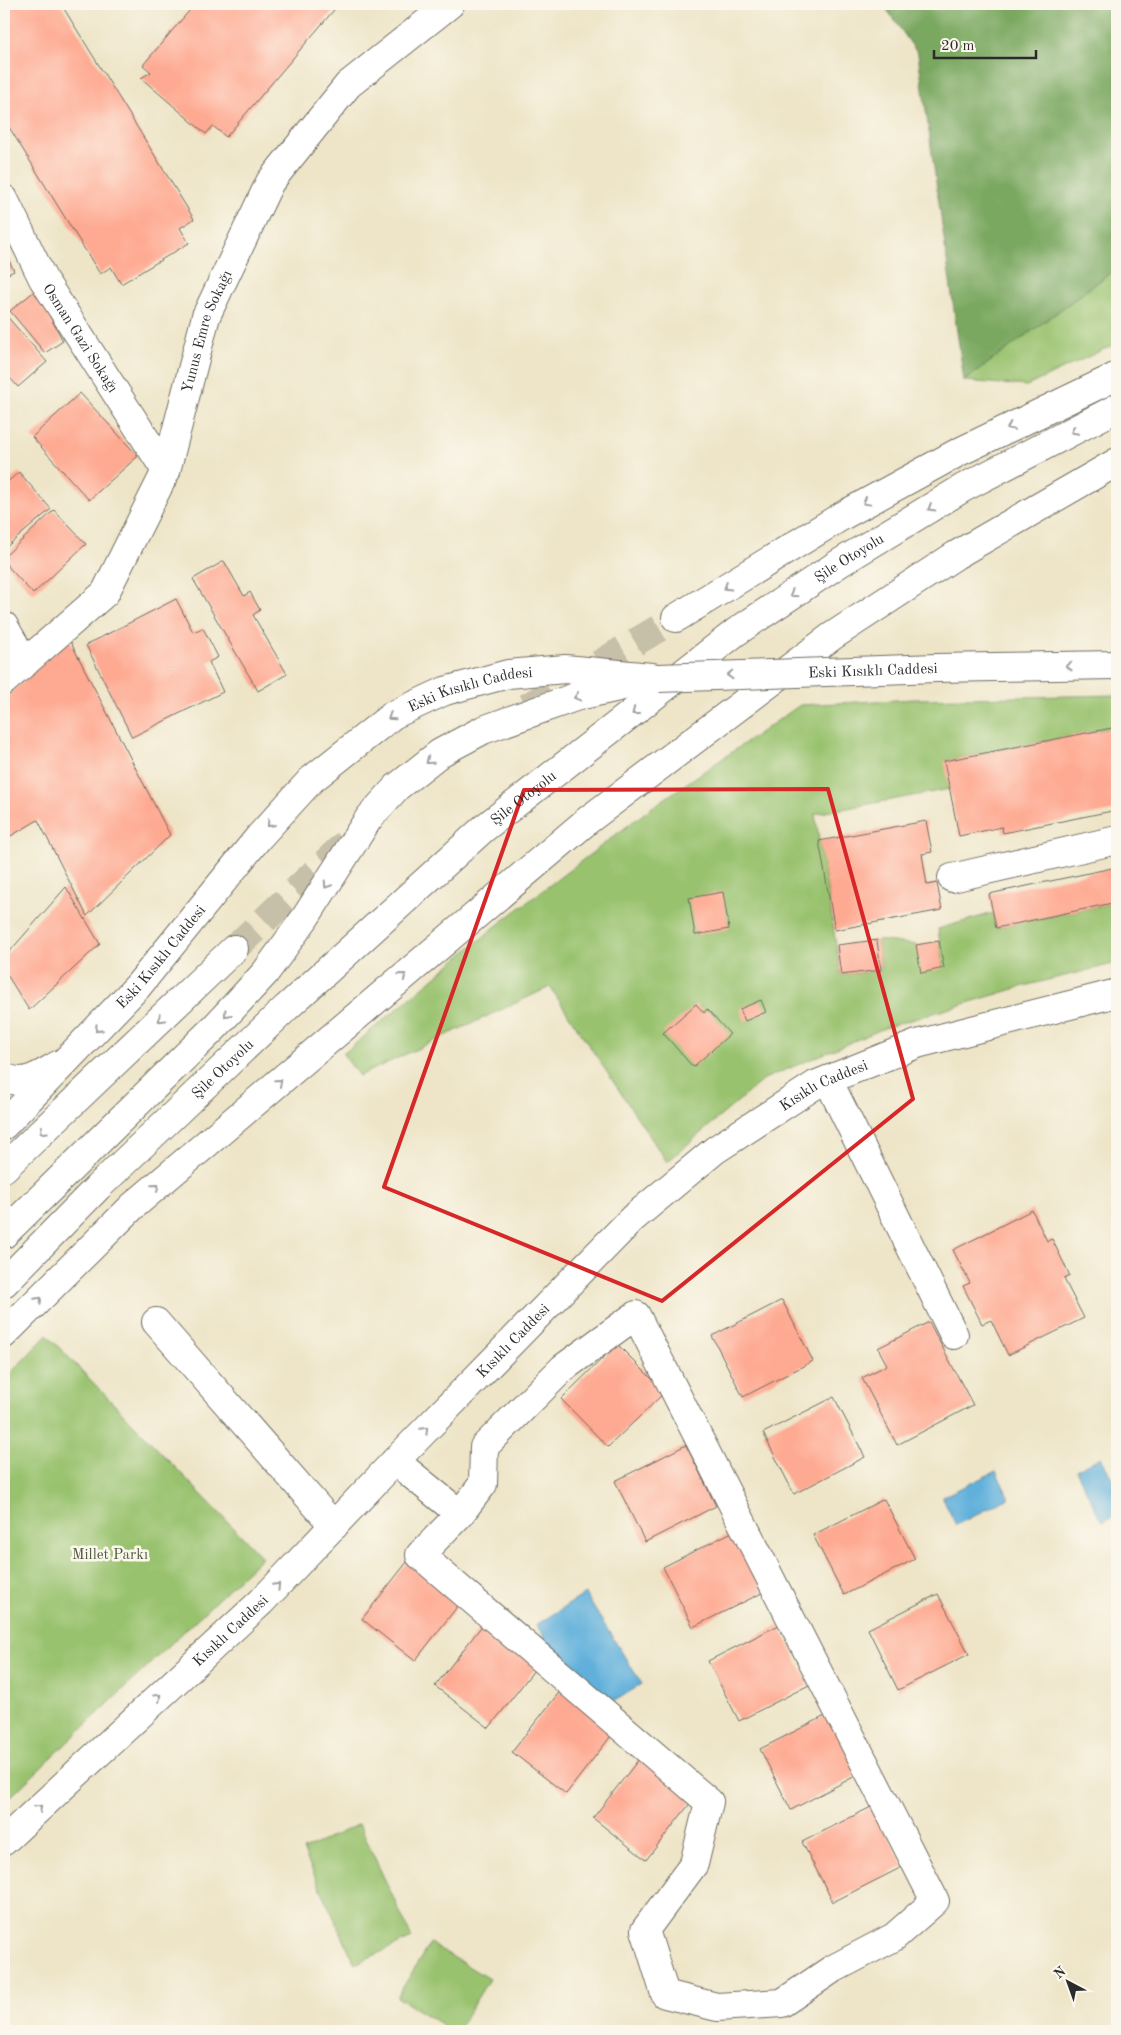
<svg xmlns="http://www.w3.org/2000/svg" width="1121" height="2035" viewBox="0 0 1121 2035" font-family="'Old Standard TT',serif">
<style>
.green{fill:#99c26e;stroke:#62764c}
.forest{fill:#7aa861;stroke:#526a46}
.water{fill:#60b0db;stroke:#466e83}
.building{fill:#fea991}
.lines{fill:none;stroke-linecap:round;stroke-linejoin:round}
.highway-tunnel{stroke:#c7c0a9;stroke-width:28;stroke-dasharray:28 14;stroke-linecap:butt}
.minor-casing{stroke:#6f6c62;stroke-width:30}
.major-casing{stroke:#6f6c62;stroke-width:30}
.highway-casing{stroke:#6f6c62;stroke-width:30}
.minor{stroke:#fff;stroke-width:28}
.major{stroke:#fff;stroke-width:28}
.highway{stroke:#fff;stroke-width:28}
.major-bridge-casing{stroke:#6f6c62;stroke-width:30;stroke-linecap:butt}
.major-bridge{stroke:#fff;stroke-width:28}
.oneway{stroke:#a0a0a0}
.marked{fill:none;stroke:#d62828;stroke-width:4;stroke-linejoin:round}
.labels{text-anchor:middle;stroke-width:5;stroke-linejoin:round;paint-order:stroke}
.street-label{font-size:15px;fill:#2b2b2b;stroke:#fbf7ec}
.park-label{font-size:15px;fill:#4c583f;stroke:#fbf7ec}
</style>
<rect width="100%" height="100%" fill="#fbf7ec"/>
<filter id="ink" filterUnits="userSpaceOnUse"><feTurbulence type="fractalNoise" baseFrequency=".02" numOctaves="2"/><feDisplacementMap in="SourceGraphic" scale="10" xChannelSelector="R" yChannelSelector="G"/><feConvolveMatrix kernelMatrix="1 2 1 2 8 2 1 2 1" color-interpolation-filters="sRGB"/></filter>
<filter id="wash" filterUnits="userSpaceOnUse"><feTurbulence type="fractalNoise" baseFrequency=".0096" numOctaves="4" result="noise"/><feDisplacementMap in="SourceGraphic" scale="20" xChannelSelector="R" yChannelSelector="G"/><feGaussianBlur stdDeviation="1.12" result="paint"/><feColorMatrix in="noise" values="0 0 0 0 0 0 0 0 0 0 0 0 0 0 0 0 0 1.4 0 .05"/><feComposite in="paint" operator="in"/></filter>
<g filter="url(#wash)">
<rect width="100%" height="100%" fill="#eee5c8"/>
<path class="green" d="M1117 268V343L1027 386 964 381Z
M1117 695V727L945 761 950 789 815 814 841 975 881 970 877 940 916 945 944 968 938 929 993 913 996 928 1117 902V963L1024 986 887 1027 764 1079 667 1162 550 987 359 1076 343 1054 496 926 651 808 800 705 915 699Z
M47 1335 262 1557 4 1803V1380Z
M359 1824 412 1938 355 1964 303 1850Z
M430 1943 489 1979 457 2031H452L397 1997Z"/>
<path class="forest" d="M883 4H1117V268L964 381 918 54Z"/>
<path class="water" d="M1101 1457 1117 1489V1515L1102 1522 1076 1470Z
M996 1471 1009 1498 956 1525 942 1497Z
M585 1594 642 1684 610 1704 544 1649 545 1637 536 1625Z"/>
<g id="blocks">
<path class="building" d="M4 4H61L194 219 180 228 189 243 121 284 111 267 100 274 4 119Z
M195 4H339L226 137 213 126 206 134 141 78 151 72 143 65Z
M4 250 14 271 4 276Z
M36 290 63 341 45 353 10 311Z
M4 313 47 362 18 387 4 371Z
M80 393 138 456 89 500 32 437Z
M19 472 51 509 4 549V485Z
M54 510 86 544 33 594 4 562V557Z
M224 561 244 596 250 592 260 610 253 615 287 674 258 691 193 579Z
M176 599 193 632 203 628 218 657 209 662 223 692 132 737 86 645Z
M69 639 170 835 87 916 38 820 4 840V699Z
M1117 727V810L1003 833 1002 827 959 836 944 761Z
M926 821 932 852 922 854 927 885 937 883 942 910 835 930 819 841Z
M1117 867V902L996 928 989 894Z
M66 887 100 944 29 1010 4 970V958Z
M723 892 729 929 695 935 689 898Z
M877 940 881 970 841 975 837 945Z
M939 941 944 968 921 973 916 945Z
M761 1000 766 1012 745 1021 740 1009Z
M696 1004 704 1013 707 1009 730 1034 693 1067 663 1033Z
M1032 1210 1047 1241 1052 1239 1070 1276 1064 1279 1084 1318 1008 1355 991 1320 982 1324 963 1286 970 1283 953 1250Z
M782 1300 813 1361 743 1397 712 1336Z
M929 1322 973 1405 897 1445 862 1378 887 1365 878 1348Z
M617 1344 665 1392 608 1447 561 1399Z
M834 1397 865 1457 794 1494 763 1433Z
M686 1445 716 1506 645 1542 615 1481Z
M884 1499 915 1559 844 1595 813 1535Z
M734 1531 764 1592 693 1627 663 1567Z
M411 1557 464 1598 415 1661 362 1619Z
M938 1594 969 1654 898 1690 868 1629Z
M484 1623 538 1665 489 1728 435 1686Z
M779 1625 809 1685 739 1721 708 1661Z
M561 1690 614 1732 566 1794 512 1752Z
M831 1713 861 1773 791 1810 760 1749Z
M642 1755 695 1797 646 1860 593 1818Z
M873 1806 904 1866 833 1902 802 1842Z"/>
</g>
</g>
<g filter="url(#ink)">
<use href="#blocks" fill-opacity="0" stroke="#6f6c62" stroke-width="1"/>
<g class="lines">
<path class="highway-tunnel" d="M527 707 676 618
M234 949 349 840"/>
<defs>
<g id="minor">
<path id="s1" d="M4 199 43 279 166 471"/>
<path d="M4 626 25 663"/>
<path id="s2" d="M4 681 105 593 166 471 206 316 270 182 348 85 450 4"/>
<path d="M952 878 1117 840"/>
<path d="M4 1077C25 1088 41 1074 60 1064"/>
<path d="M828 1080 954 1335"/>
<path d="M156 1322 334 1526"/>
<path d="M395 1461 460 1514 420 1555 709 1802 694 1864 645 1930 665 1994 717 2007 782 2003 831 1970 894 1937 935 1901 636 1315 563 1368 484 1447 483 1484 460 1514"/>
</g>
<g id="major">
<path d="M936 668 1117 665"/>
<path id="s3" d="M4 1125 138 986 259 837 311 780 393 715 445 691 508 674 565 669 652 677"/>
<path id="s4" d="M4 1841 261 1602 395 1461 632 1219 715 1150 815 1085 917 1044 1117 993"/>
</g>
<g id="highway">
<path d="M676 618 842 516 957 453 1117 376"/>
<path d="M4 1168 234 949"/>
<path d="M4 1234 215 1027 265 973 305 918 369 818 397 787 440 753 483 730 578 696 659 678"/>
<path id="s5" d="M4 1283 98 1187 286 1008 483 829 736 632 838 564 963 488 1117 408"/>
<path d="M4 1334 133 1206 588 820 831 637 956 555 1117 462"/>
</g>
</defs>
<use href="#minor" class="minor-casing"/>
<use href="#major" class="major-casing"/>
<use href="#highway" class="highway-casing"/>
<use href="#minor" class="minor"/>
<use href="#major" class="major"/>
<use href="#highway" class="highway"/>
<defs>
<g id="major-bridge">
<path id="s6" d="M659 678 936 668"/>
</g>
</defs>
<use href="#major-bridge" class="major-bridge-casing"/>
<use href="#major-bridge" class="major-bridge"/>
</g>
<defs><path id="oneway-chevron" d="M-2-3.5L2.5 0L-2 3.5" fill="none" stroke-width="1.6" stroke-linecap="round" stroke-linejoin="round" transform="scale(1.25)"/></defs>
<g class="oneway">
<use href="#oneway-chevron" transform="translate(1010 427) rotate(154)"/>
<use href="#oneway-chevron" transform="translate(1074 431) rotate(153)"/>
<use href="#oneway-chevron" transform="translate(866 502) rotate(151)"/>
<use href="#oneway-chevron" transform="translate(931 508) rotate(149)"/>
<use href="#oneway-chevron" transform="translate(727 587) rotate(148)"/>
<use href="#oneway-chevron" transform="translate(793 594) rotate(146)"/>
<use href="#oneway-chevron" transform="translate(1069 666) rotate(179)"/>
<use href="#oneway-chevron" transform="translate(730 675) rotate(178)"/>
<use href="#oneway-chevron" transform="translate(577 697) rotate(163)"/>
<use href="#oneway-chevron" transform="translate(635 712) rotate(142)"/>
<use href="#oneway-chevron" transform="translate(391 717) rotate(147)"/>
<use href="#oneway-chevron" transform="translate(429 761) rotate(141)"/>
<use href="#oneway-chevron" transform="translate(270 824) rotate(132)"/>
<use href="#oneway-chevron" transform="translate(327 885) rotate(123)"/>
<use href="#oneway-chevron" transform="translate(403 976) rotate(-40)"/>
<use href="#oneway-chevron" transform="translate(227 1014) rotate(132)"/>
<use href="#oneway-chevron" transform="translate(161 1019) rotate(136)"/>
<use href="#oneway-chevron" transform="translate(98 1029) rotate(133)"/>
<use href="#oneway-chevron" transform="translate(279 1082) rotate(-41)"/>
<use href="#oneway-chevron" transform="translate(43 1131) rotate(137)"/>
<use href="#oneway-chevron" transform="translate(156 1187) rotate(-41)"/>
<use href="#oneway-chevron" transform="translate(39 1300) rotate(-45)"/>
<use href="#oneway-chevron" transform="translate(425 1430) rotate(-46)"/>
<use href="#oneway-chevron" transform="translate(277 1586) rotate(-46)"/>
<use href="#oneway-chevron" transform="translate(158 1697) rotate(-43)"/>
<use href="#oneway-chevron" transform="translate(39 1808) rotate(-43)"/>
</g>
</g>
<path class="marked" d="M828 789 913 1099 662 1301 384 1187 524 790Z"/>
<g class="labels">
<g class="street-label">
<text dy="5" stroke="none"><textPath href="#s2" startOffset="416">Yunus Emre Sokağı</textPath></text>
<text dy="5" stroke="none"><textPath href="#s1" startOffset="159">Osman Gazi Sokağı</textPath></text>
<text dy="5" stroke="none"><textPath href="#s5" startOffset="1116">Şile Otoyolu</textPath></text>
<text dy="5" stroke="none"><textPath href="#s6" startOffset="214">Eski Kısıklı Caddesi</textPath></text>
<text dy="5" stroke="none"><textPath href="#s3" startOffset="649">Eski Kısıklı Caddesi</textPath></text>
<text dy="5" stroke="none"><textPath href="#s5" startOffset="711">Şile Otoyolu</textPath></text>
<text dy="5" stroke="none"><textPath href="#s3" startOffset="230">Eski Kısıklı Caddesi</textPath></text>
<text dy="5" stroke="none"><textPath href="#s5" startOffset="306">Şile Otoyolu</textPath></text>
<text dy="5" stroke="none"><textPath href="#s4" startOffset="1119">Kısıklı Caddesi</textPath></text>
<text dy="5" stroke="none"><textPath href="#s4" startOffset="714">Kısıklı Caddesi</textPath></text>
<text dy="5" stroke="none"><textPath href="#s4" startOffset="309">Kısıklı Caddesi</textPath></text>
</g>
<g class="park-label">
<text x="110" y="1559">Millet Parkı</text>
</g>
</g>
<rect width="1121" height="2035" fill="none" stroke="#fbf7ec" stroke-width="20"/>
<g transform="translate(1068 1982) rotate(319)" stroke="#fbf7ec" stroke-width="4" paint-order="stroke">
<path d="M0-4L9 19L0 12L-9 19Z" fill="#2b2b2b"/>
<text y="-8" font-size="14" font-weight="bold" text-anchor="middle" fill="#2b2b2b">N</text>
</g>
<path d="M934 50v8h102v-8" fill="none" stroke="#2b2b2b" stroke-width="2.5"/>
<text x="941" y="50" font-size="15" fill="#2b2b2b" stroke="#fbf7ec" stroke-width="4" paint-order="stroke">20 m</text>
</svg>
